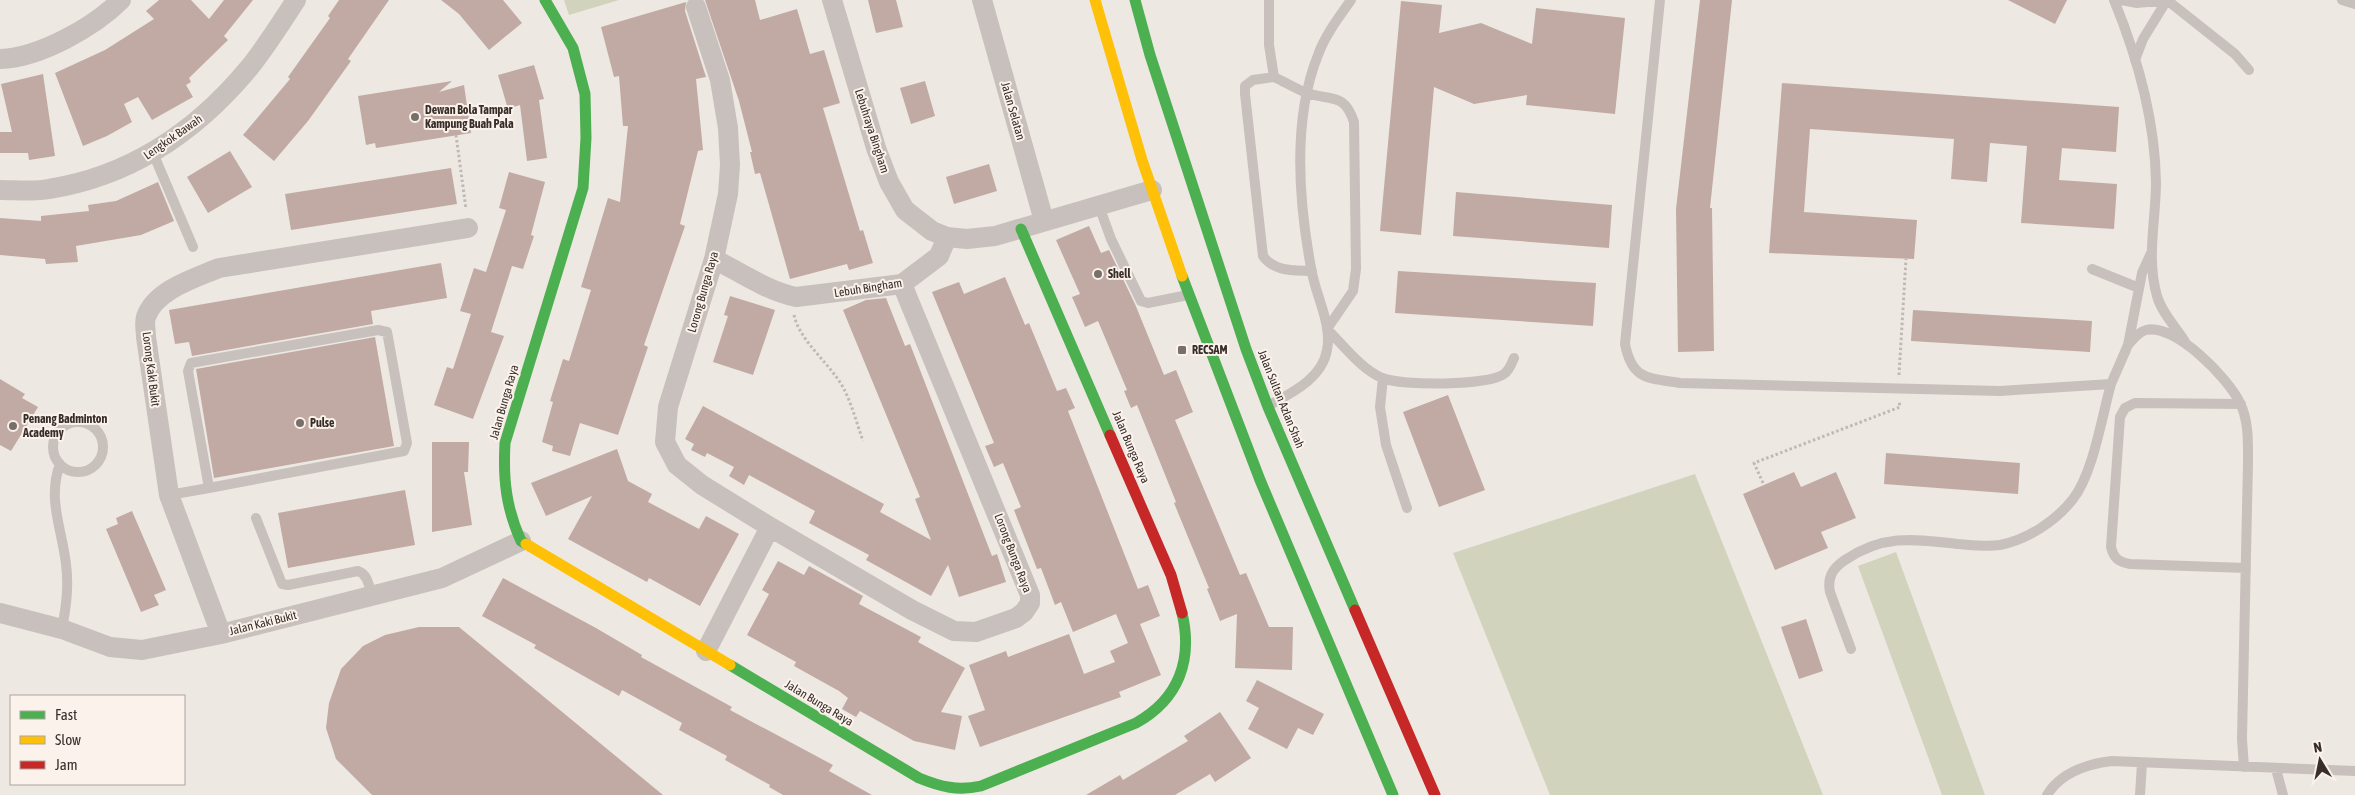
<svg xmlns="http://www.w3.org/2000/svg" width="2355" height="795" viewBox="0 0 2355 795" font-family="'Asap Condensed',sans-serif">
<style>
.green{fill:#d1d3bd}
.building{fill:#c1aaa4}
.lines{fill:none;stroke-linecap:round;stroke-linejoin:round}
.path{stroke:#c0b8b4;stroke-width:3;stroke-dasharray:2.5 2.5;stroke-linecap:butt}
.lane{stroke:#c7c0bc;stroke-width:10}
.street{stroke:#c7c0bc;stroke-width:20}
.fast{stroke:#4caf50;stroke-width:11}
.slow{stroke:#ffc107;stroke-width:11}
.jam{stroke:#c62828;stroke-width:11}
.poi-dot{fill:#786e6a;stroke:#faf2eb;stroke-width:2}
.labels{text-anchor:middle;stroke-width:4;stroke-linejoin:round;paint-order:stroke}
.poi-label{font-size:12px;font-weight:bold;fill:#382d29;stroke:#faf2eb;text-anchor:start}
.street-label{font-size:12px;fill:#382d29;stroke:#faf2eb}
</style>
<rect width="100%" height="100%" fill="#eee8e3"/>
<path class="green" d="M564 0H619L569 15Z
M1695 474 1823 795H1550L1453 553Z
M1896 552 1985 795H1942L1858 566Z"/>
<path class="building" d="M159 0H191L209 19 224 0H253L224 36 228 40 189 78 191 82 186 85 193 97 152 120 138 97 124 104 132 122 107 136 83 146 55 73 105 50 154 19 146 11Z
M339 0H389L348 59 351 61 308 121 274 161 243 135 290 79 288 77 330 18 328 16Z
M441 0H503L522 23 489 50 459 14Z
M705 0H755L760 20 797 9 810 54 824 50 840 103 823 108 860 231 863 230 873 263 849 270 847 264 790 279 760 173 755 174 750 152H752L739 101Z
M868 0H896L903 27 876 33Z
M1700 0H1732L1710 208H1712L1714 351 1678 352 1676 209Z
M2008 0H2067L2055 24Z
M1401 1 1442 5 1439 33 1481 23 1532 44 1536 8 1625 18 1615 114 1526 105 1527 95 1474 104 1434 87 1421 235 1380 231Z
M686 2 685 11 706 77 696 79 703 150 698 151 680 224 685 226 644 345 648 347 618 435 580 423 570 456 552 451 553 446 542 442 553 402 550 401 563 359 569 361 591 290 581 287 608 198 620 202 628 126H623L619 76 614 77 601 27Z
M534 65 544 99 539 100 547 158 527 161 520 105 508 109 498 75Z
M43 74 55 156 29 160 28 153H0V132H12L1 84Z
M452 81 439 92 464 85 471 133 376 148 375 143 366 145 358 96Z
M925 81 935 116 911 124 900 88Z
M1782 83 2119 107 2116 152 2062 148 2059 180 2117 184 2114 229 2021 223 2027 146 1990 143 1987 182 1951 179 1954 139 1810 129 1804 212 1917 220 1914 259 1769 253Z
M230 151 252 187 208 213 187 177Z
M989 164 997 191 954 204 946 177Z
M451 168 457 204 291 230 285 194Z
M509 172 545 182 531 235 534 236 523 269 512 266 491 332 504 336 473 419 434 405 447 367 453 369 471 314 460 311 474 268 486 272 506 210 499 208Z
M158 182 174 221 141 235 76 246 78 262 46 264 45 259 0 255V218L41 221V216L89 211 88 205 116 201Z
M1456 192 1612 205 1609 248 1453 236Z
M1089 226 1101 253 1109 250 1135 304 1164 375 1176 370 1193 412 1175 420 1240 575 1246 573 1269 627H1293L1292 670 1235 668 1237 614 1220 621 1207 589 1209 588 1174 503 1176 502 1137 405 1131 408 1124 391 1127 390 1098 321 1085 327 1072 297 1080 294 1056 240Z
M441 263 447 298 371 311 373 324 192 356 189 342 175 344 169 310Z
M1398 271 1596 283 1593 326 1395 313Z
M1005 277 1025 325 1029 323 1057 391 1066 388 1075 408 1068 411 1138 589 1148 585 1160 616 1140 624 1161 675 1119 692 1121 697 980 747 968 716 985 710 969 665 1006 651 1008 657 1069 634 1084 674 1115 662 1110 651 1128 643 1116 614 1073 632 1061 602 1055 605 1041 568 1037 569 1014 510 1021 507 1003 463 994 467 985 446 994 443 932 292 959 282 964 294Z
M730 296 775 310 753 375 713 362 728 316 724 315Z
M886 298 905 346 910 344 992 556 997 554 1006 582 959 597 948 565 931 596 866 560 869 555 809 523 815 511 749 475 744 485 729 476 734 467 707 453 705 457 691 450 694 444 685 439 703 406 884 504 880 512 931 540 915 499 920 497 843 310 866 300Z
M1913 310 2092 321 2090 352 1911 341Z
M375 337 394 446 214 478 196 369Z
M0 379 25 394 22 398 38 407 11 451 0 445Z
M1448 395 1485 490 1439 507 1403 412Z
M432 442H469L468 472H464L472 525 432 532Z
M617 449 628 481 652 494 648 502 699 529 706 516 739 534 700 606 649 578 647 582 568 539 592 496 546 516 531 483Z
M1886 453 2020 463 2018 494 1884 484Z
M1794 472 1801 487 1836 472 1856 518 1821 532 1828 548 1775 570 1743 494Z
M405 490 415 545 288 568 278 513Z
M132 511 166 590 154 595 159 605 141 612 106 529 118 524 116 518Z
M778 561 804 575 809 566 863 596 859 604 921 637 918 642 965 668 941 712 962 716 955 750 914 741 860 711 856 717 842 709 848 698 839 691 794 666 796 662 747 635 769 594 762 590Z
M503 578 596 628 642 655 641 657 732 707 730 710 833 765 829 771 872 795H783L769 787 770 785 725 760 727 756 679 730 682 723 622 690 619 696 534 648 536 645 482 616Z
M1806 619 1823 671 1799 679 1781 627Z
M419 627H459L663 795H372L336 759 326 728 329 703 341 669 363 646 385 635Z
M1257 680 1324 714 1313 735 1298 728 1287 749 1248 729 1259 708 1246 701Z
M1220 712 1251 758 1215 782 1210 774 1175 795H1086L1120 775 1123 780 1188 741 1184 736Z"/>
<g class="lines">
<path class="path" d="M456 135 466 209
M794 315C800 342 830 363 844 389 852 405 857 424 863 441
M1899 375 1906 259
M1763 483 1754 463 1900 407 1899 401"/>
<path class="lane" d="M1269 0V45L1274 77C1285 82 1296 89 1307 93 1331 101 1344 92 1354 122L1356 269 1353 291 1327 329C1343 345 1361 369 1382 378 1402 386 1487 386 1504 374 1509 371 1512 363 1514 358
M1660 0 1625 344C1632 380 1648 378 1680 383L2000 391 2111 384 2128 345 2142 273 2151 253
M2114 0C2137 56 2155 121 2156 182 2156 220 2146 258 2157 296 2162 314 2178 329 2187 345
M2121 0 2137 3 2167 0 2235 54 2249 70
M2342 0 2355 4
M2135 60 2143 39 2167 0
M1274 77 1253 80 1245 86V94L1263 256C1274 272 1294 270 1312 271
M153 153 193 247
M1099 206 1111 239 1141 301 1148 303 1188 295
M2092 269 2139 288
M378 330 387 332 388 337 407 443 404 451 209 488 188 371 191 363Z
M2128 345C2134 339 2138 332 2146 330 2175 323 2229 379 2240 403 2249 421 2248 443 2248 463L2242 739 2244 767
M1383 378 1380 407 1386 445 1407 508
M2241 404 2135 403 2125 408 2120 417 2111 547C2114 559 2119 562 2130 564L2246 568
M1268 406C1291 393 1322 379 1327 350 1332 325 1317 298 1312 273 1299 205 1292 120 1318 55 1325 35 1339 17 1351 0
M53 447a25 25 0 1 1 50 0a25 25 0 1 1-50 0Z
M60 464C47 499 62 529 66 564 69 587 66 607 62 629
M169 495 209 488
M256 518 282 584 288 585 358 571C368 574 369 587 372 596
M1851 649 1830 592C1827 577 1833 568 1845 560 1884 534 1914 539 1958 544 1972 545 1986 547 2000 545 2027 540 2056 521 2073 499 2093 474 2102 416 2111 384
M2276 769 2283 795
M2047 795C2061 772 2087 764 2112 761L2355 771
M2140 795 2142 763"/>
<path class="street" d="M832 0 876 148 889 182 905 210 932 231 947 237
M982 0 1044 221
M696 7 720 80 728 128 730 165 728 194 714 259 668 407 665 442 677 465 702 485 770 527 912 610 954 631 976 632 1016 618 1024 612 1030 603V595L902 284
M0 59C39 58 94 27 121 0
M0 190C16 190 34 192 49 189 131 176 196 132 249 68 266 47 281 23 296 0
M714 259C740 272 767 291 796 297L902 284 939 256 947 237 967 239 995 236 1152 190
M0 613 62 629 110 647 142 650 221 634 442 578 521 541
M221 634 169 495 146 337C146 331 144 323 146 317 155 290 195 278 219 268L468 228
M706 651 770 527"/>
<path class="fast" d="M1135 0 1150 55 1246 349 1268 407 1355 610
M1021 229 1110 435
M1182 276 1260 480 1393 795
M526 544 521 541C506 508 503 479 505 443L583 188 586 138 585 94 573 48 545 0
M730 665 919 778C941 787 958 791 981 786L1136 723C1179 699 1193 660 1182 613"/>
<path class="slow" d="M1095 0 1142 160 1182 276
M526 544 730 665"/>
<path class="jam" d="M1110 435 1171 575 1182 613
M1355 610 1435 795"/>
</g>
<g class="poi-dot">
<circle cx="415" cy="117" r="5"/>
<circle cx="1098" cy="274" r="5"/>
<rect x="1177" y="345" width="10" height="10" rx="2.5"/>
<circle cx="300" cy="423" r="5"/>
<circle cx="13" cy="426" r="5"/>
</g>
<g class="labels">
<g class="poi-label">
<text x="425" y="114">Dewan Bola Tampar<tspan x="425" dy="14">Kampung Buah Pala</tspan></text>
<text x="1108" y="278">Shell</text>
<text x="1192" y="354">RECSAM</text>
<text x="23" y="423">Penang Badminton<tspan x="23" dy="14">Academy</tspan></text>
<text x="310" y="427">Pulse</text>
</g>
<g class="street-label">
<text transform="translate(1013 111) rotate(74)" y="4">Jalan Selatan</text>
<text transform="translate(872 131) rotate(72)" y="4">Lebuhraya Bingham</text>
<text transform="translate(173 137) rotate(-35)" y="4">Lengkok Bawah</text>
<text transform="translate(868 288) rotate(-9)" y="4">Lebuh Bingham</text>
<text transform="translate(703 292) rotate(-74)" y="4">Lorong Bunga Raya</text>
<text transform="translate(151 369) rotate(83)" y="4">Lorong Kaki Bukit</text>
<text transform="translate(1281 399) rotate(68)" y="4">Jalan Sultan Azlan Shah</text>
<text transform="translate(504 402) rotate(-74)" y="4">Jalan Bunga Raya</text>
<text transform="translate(1131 447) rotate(67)" y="4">Jalan Bunga Raya</text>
<text transform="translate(1013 553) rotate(69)" y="4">Lorong Bunga Raya</text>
<text transform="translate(263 623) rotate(-14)" y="4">Jalan Kaki Bukit</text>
<text transform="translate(819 703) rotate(31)" y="4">Jalan Bunga Raya</text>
</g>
</g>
<rect x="10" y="695" width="175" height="90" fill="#faf2eb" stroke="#aca39d"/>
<rect x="20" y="711" width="25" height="8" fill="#4caf50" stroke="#aca39d"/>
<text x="55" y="720" font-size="15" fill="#382d29">Fast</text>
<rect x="20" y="736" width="25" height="8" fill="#ffc107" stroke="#aca39d"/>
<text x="55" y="745" font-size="15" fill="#382d29">Slow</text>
<rect x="20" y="761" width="25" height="8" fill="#c62828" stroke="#aca39d"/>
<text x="55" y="770" font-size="15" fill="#382d29">Jam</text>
<g transform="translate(2320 760) rotate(350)" stroke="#faf2eb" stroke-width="4" paint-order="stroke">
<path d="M0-4L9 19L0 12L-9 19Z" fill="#382d29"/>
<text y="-8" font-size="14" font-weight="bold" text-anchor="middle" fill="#382d29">N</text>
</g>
</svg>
